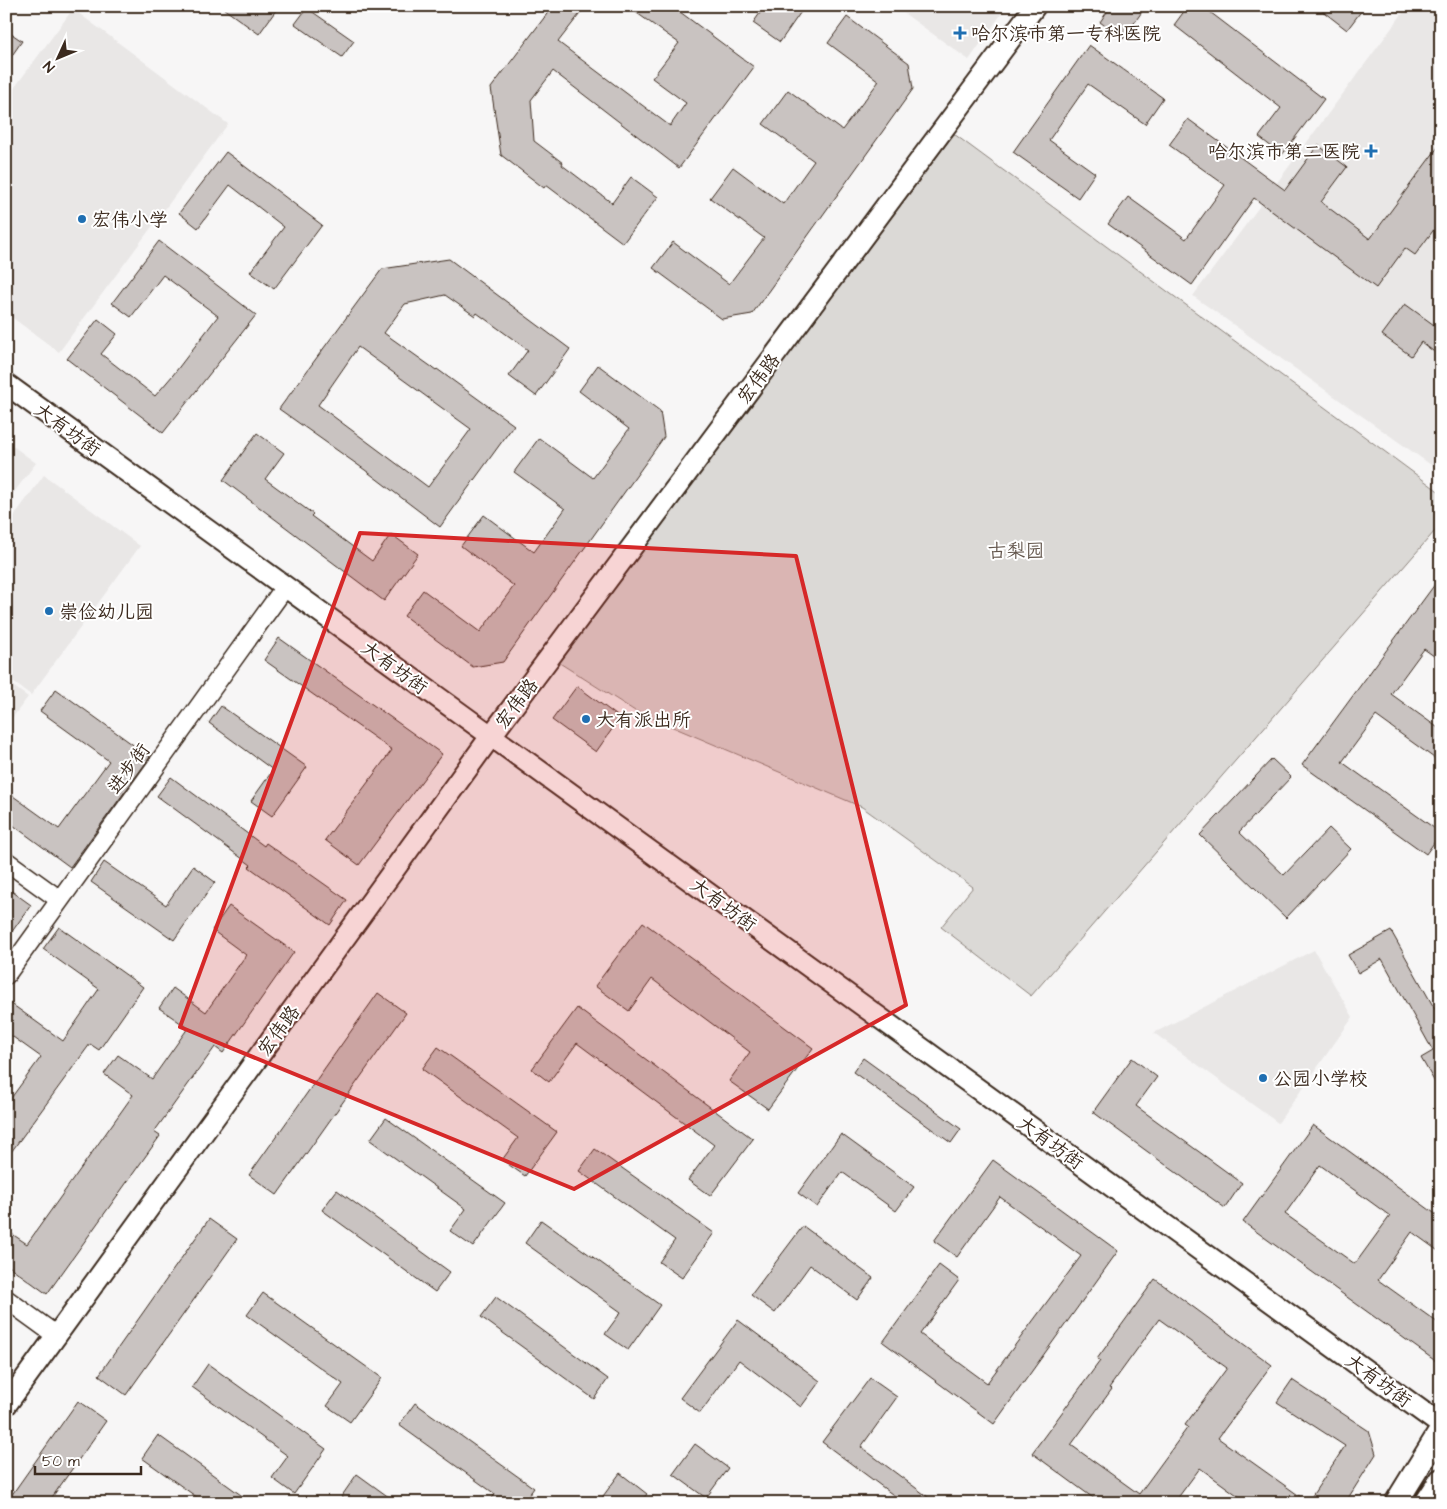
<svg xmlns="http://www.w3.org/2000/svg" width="1447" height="1509" viewBox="0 0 1447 1509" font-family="'Architects Daughter','LXGW WenKai TC',sans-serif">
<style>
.built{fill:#e9e7e6}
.green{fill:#dbd9d6;stroke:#8b827a}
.building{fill:#c9c3c1;stroke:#3b2a1e;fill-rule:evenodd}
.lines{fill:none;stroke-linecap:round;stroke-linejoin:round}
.tertiary-casing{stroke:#3b2a1e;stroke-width:21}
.secondary-casing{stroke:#3b2a1e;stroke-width:24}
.primary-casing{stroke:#3b2a1e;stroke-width:26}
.tertiary{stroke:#fff;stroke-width:18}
.secondary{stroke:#fff;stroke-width:20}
.primary{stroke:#fff;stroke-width:22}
.marked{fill:#d62828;fill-opacity:0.2;stroke:#d62828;stroke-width:4;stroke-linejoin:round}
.poi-dot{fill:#1f6fb2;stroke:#fff;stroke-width:2}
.labels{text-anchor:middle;stroke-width:4;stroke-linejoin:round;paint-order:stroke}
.poi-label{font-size:19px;fill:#3b2a1e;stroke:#fff;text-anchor:start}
.street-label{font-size:19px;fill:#3b2a1e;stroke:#fff}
.park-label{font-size:19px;fill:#63564c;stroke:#fff}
</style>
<rect width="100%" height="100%" fill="#f7f6f6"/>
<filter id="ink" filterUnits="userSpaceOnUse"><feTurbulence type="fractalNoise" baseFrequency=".02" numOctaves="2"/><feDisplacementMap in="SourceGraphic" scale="10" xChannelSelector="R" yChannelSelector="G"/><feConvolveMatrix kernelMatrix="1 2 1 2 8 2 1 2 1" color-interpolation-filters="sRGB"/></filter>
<g filter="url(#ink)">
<path class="built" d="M894 6H1007L969 60Z
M1408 6H1441V472L1193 296Z
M73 9 228 124 59 352 6 313V99Z
M6 441 36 463 6 503Z
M44 475 140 546 31 695 6 677V527Z
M6 681 28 697 6 726Z
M1314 950 1353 1017 1278 1123 1154 1033Z"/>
<path class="green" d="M954 134 1441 493V524L1031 996 941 927 973 887 862 807 635 711 558 662Z"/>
<path class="building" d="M220 6H279L259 34Z
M553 6H586L558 42 670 126 686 103 652 78 679 43 627 6H672L754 67 679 168 553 71 531 100 534 141 563 163 562 165 612 203 631 177 658 197 623 243 546 185 544 188 501 155 491 88Z
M765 6H805L780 42 753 23Z
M1111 6H1146L1123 39 1100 22Z
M1188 6H1202L1324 99 1282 155 1259 137 1281 108 1174 25Z
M1316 6H1365L1347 30Z
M307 8 354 41 342 57 295 24Z
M847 17 909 63 913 89 752 314 722 319 653 268 673 242 729 284 764 238 710 198 733 167 783 204 814 161 763 124 788 90 842 130 879 81 828 43Z
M6 30 22 41 6 64Z
M1089 45 1163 98 1145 124 1088 84 1049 140 1095 173 1078 198 1013 152Z
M1188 119 1285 190 1318 145 1347 167 1321 202 1370 239 1441 143V220L1415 255 1405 248 1376 288 1254 198 1192 285 1108 224 1128 197 1186 239 1225 185 1169 145Z
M226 152 322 225 274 289 250 272 284 227 230 185 198 228 179 213Z
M159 241 256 315 163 433 67 359 98 319 117 334 101 354 155 396 173 375 218 316 163 275 131 317 112 303Z
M449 259 570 349 536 396 509 376 528 350 477 313 475 316 445 295 405 304 384 333 436 370 437 369 514 425 440 527 365 470 279 409 382 269ZM358 347 471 429 428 487 318 405Z
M1405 304 1441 330V357L1421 342 1411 356 1382 335Z
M598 365 660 411 664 437 503 662 473 667 404 616 423 590 480 632 514 586 461 546 484 515 534 552 565 509 514 472 539 438 593 478 629 429 579 391Z
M257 433 284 453 265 479 313 514 311 516 372 561 391 534 418 554 384 601 223 480Z
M1441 576V661L1424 649 1391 694 1441 730V763L1376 716 1342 762 1441 833 1426 854 1302 765Z
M279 638 442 754 359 865 325 840 392 750 264 660Z
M577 686 620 718 596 752 552 720Z
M56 689 150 757 70 867 6 820V791L59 829 109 761 40 711Z
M221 706 307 767 272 816 251 801 273 770 209 723Z
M1272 759 1291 777 1239 832 1284 875 1329 828 1351 849 1286 918 1200 835Z
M171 777 264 846 266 843 347 900 330 925 249 867 251 865 157 796Z
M104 862 166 905 193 866 215 882 174 940 91 882Z
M6 887 31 905 6 940Z
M229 906 294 952 223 1053 215 1047 154 1132 160 1136 47 1294 6 1264V1230L27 1244 133 1095 104 1074 118 1055 152 1079 188 1028 159 1008 173 988 206 1012 246 955 212 930Z
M643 922 813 1048 768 1109 729 1081 750 1052 652 979 629 1011 595 986Z
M59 927 143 987 99 1050 90 1044 6 1159V1105L41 1057 6 1032V1000L63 1041 99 989 43 949Z
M1391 931 1441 1020V1093L1421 1058 1433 1051 1382 959 1358 973 1348 955Z
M378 993 406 1013 277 1195 249 1175Z
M577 1008 753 1139 710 1196 688 1180 714 1145 577 1043 549 1082 532 1069Z
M438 1047 557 1132 525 1176 502 1160 518 1138 422 1069Z
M863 1058 961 1129 951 1143 853 1072Z
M1132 1058 1157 1077 1136 1106 1242 1183 1225 1208 1093 1112Z
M386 1118 505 1203 473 1247 450 1231 466 1209 370 1140Z
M1313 1125 1441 1218V1253L1412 1232 1378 1280 1441 1325V1365L1243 1222ZM1320 1165 1390 1216 1355 1264 1285 1214Z
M841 1134 914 1187 896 1211 842 1172 817 1207 798 1193Z
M595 1149 714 1233 682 1278 659 1262 675 1240 579 1171Z
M993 1160 1118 1251 994 1424 883 1342 939 1265 959 1280 920 1334 987 1383 1081 1256 1000 1197 957 1257 934 1241Z
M337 1190 450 1272 435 1292 322 1210Z
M209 1219 237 1239 126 1395 99 1375Z
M541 1220 660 1305 628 1350 605 1334 621 1312 525 1243Z
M803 1226 873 1278 857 1300 810 1265 775 1313 751 1295Z
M1155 1279 1272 1365 1218 1438 1308 1502 1345 1446 1277 1402 1292 1380 1369 1431 1376 1454 1345 1503H1248L1200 1468 1174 1503H1100L1032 1453 1100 1361 1097 1359ZM1159 1319 1227 1368 1185 1425 1188 1427 1139 1494 1071 1445 1112 1389 1109 1388Z
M263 1293 382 1378 350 1422 327 1406 343 1384 247 1315Z
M496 1297 608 1379 594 1399 481 1317Z
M738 1320 820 1381 801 1407 739 1360 700 1413 680 1398Z
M208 1364 326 1449 294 1494 272 1478 288 1456 192 1387Z
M870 1378 897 1397 861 1447 936 1503H904L822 1442Z
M78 1401 106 1421 48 1503H6Z
M415 1403 534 1488 523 1503H489L495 1494 399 1425Z
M158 1435 252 1503H205L142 1458Z
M695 1444 728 1468 706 1498 673 1474Z
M620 1473 647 1494 640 1503H598Z
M357 1474 397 1503H350L341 1497Z"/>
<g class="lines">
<defs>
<path id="tertiary" d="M6 861 60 900
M6 975 285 587
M6 1299 57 1336"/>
<path id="secondary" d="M6 384 1441 1425
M6 1405 491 736 1035 6"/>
<path id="primary" d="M1396 1503 1441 1430
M1426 1503 1441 1480"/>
</defs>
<use href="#tertiary" class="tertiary-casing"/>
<use href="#secondary" class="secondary-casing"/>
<use href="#primary" class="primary-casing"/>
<use href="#tertiary" class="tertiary"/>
<use href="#secondary" class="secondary"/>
<use href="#primary" class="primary"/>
</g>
</g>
<path class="marked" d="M360 533 796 556 906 1005 574 1189 180 1027Z"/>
<g class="poi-dot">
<path d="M957.5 25.5h5v5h5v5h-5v5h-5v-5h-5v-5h5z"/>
<path d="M1368.5 143.5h5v5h5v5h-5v5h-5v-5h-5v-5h5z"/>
<circle cx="82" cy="219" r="5"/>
<circle cx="49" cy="611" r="5"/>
<circle cx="586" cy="719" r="5"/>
<circle cx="1263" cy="1078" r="5"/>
</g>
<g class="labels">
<g class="poi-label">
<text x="971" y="40">哈尔滨市第一专科医院</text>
<text x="1360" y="158" text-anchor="end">哈尔滨市第二医院</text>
<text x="92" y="226">宏伟小学</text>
<text x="59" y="618">崇俭幼儿园</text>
<text x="596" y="726">大有派出所</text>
<text x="1273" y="1085">公园小学校</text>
</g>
<g class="street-label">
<text transform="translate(758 378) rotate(-53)" y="7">宏伟路</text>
<text transform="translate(68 429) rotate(36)" y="7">大有坊街</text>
<text transform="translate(395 667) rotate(36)" y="7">大有坊街</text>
<text transform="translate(516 703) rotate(-53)" y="7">宏伟路</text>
<text transform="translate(128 768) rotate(-54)" y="7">进步街</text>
<text transform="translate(724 904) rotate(36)" y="7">大有坊街</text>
<text transform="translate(278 1030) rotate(-54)" y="7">宏伟路</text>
<text transform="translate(1051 1142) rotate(36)" y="7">大有坊街</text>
<text transform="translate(1379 1380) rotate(36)" y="7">大有坊街</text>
</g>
<g class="park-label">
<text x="1016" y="557">古梨园</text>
</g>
</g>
<rect width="1447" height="1509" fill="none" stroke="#fff" stroke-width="25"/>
<rect x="12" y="12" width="1422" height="1484" fill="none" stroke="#3b2a1e" stroke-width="2" filter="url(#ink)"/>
<g transform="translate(58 58) rotate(226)" stroke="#ffffff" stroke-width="4" paint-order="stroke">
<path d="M0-4L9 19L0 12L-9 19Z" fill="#3b2a1e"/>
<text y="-8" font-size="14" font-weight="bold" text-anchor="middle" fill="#3b2a1e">N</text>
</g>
<path d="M35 1466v8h106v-8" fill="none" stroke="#3b2a1e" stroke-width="2.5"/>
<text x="42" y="1466" font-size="15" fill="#3b2a1e" stroke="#ffffff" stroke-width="4" paint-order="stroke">50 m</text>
</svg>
